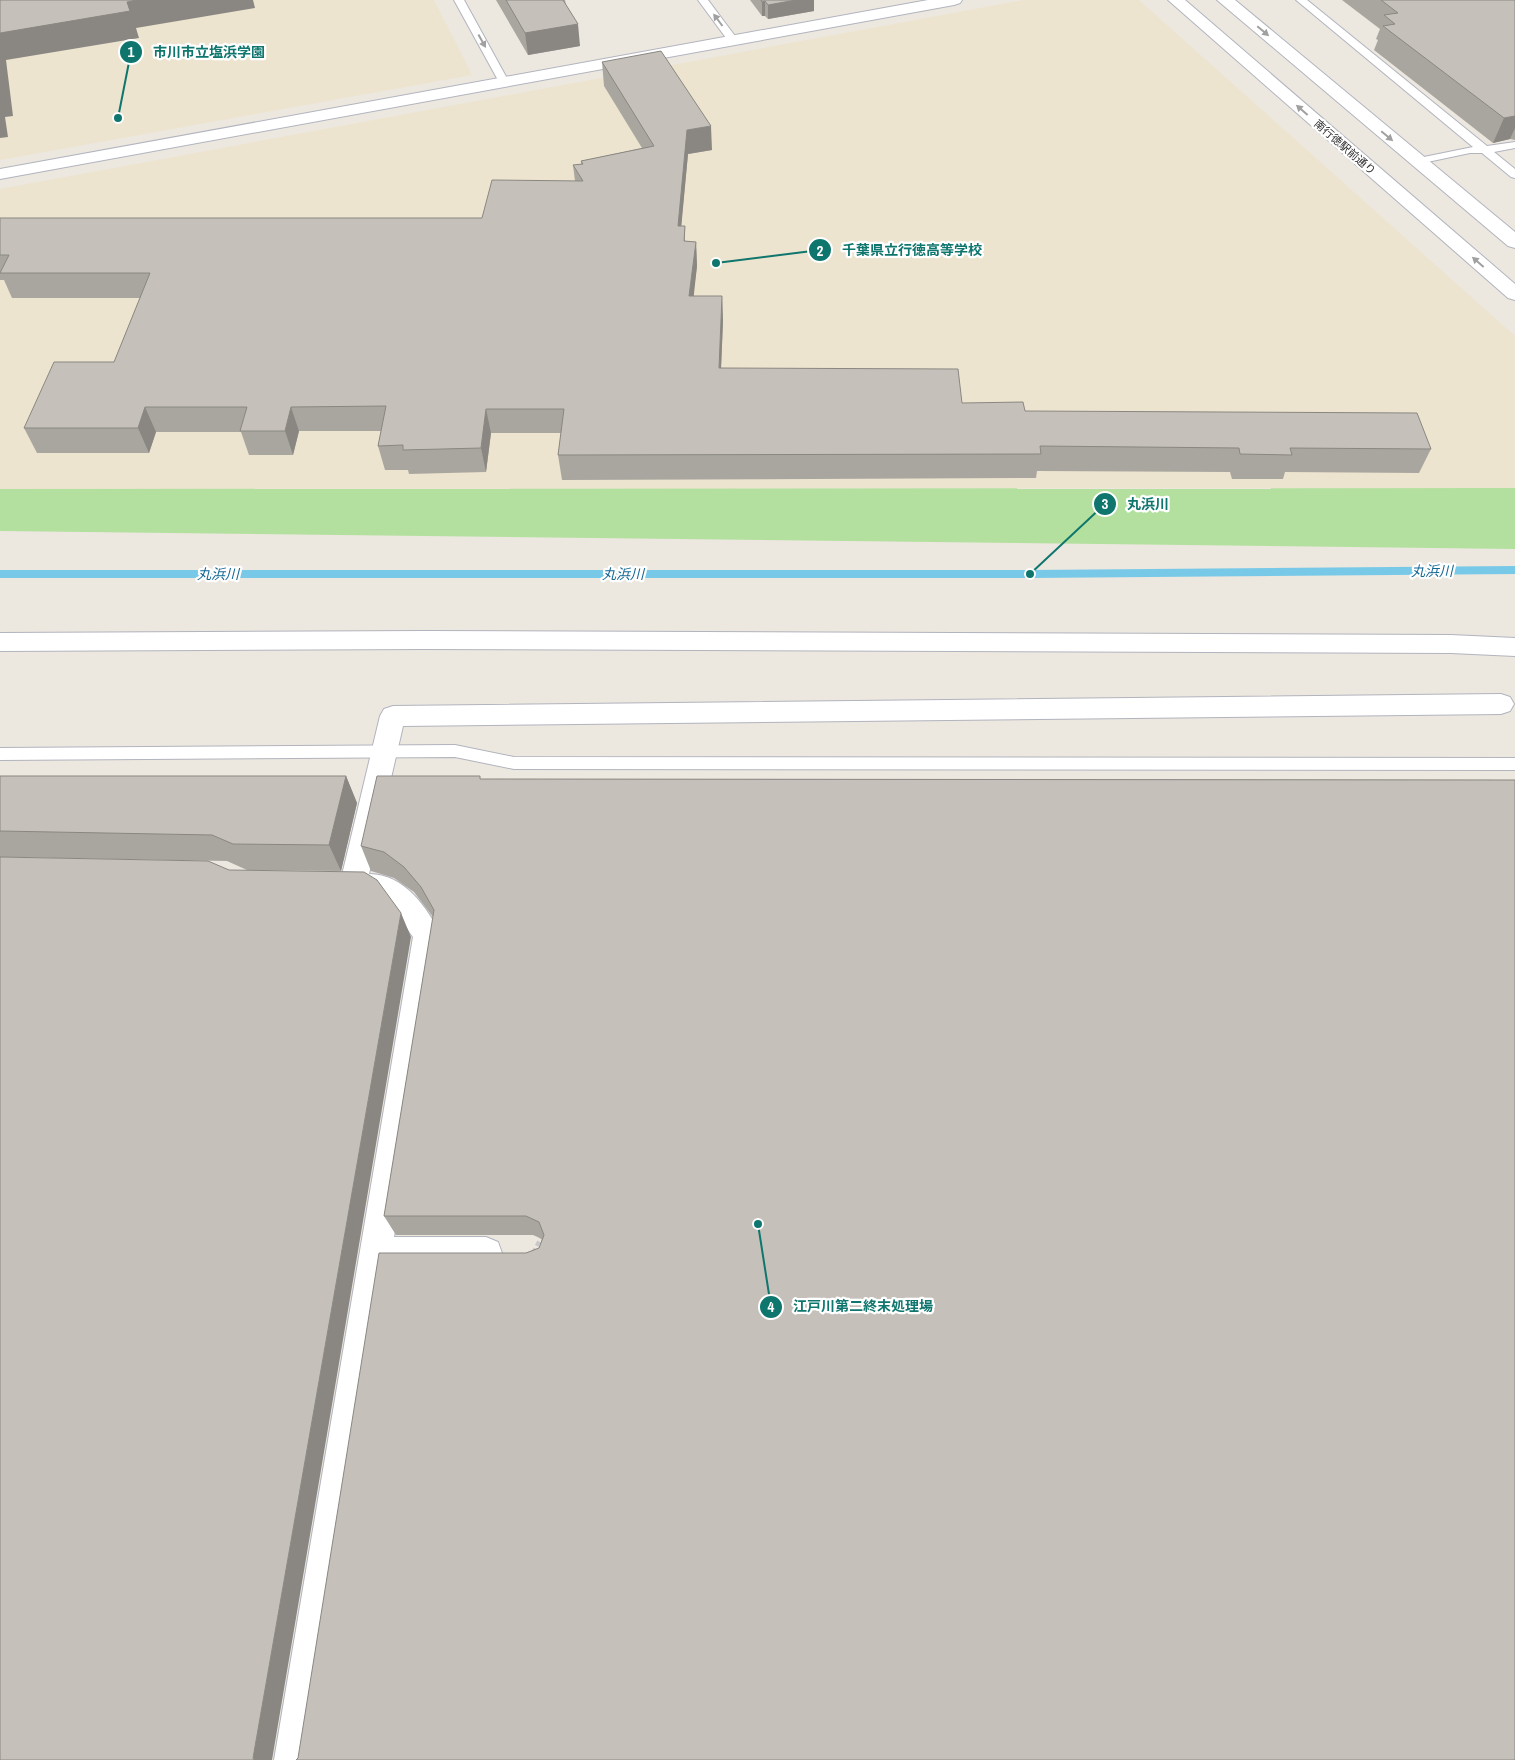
<svg xmlns="http://www.w3.org/2000/svg" width="1515" height="1760" viewBox="0 0 1515 1760" font-family="'Archivo Narrow','Noto Sans JP',sans-serif">
<style>
.education{fill:#ede4cf}
.green{fill:#b3e09e}
.lines{fill:none;stroke-linecap:round;stroke-linejoin:round}
.stream{fill:#78c9e8;fill-rule:evenodd}
.lane-casing{stroke:#b2b4be;stroke-width:2}
.street-casing{stroke:#b2b4be;stroke-width:2}
.secondary-casing{stroke:#b2b4be;stroke-width:2}
.path{stroke:#c8c8c8;stroke-width:4;stroke-dasharray:5 3;stroke-linecap:butt}
.lane{fill:#fff;fill-rule:evenodd}
.street{fill:#fff;fill-rule:evenodd}
.secondary{fill:#fff;fill-rule:evenodd}
.wall{fill:#a9a6a0}
.shaded-wall{fill:#8a8782}
.building{fill:#c5c1ba;stroke:#8a8782}
.oneway{fill:#a0a0a0}
.labels{text-anchor:middle;stroke-width:4.5;stroke-linejoin:round;paint-order:stroke}
.far-street-label{font-size:11px;fill:#2b2b2b;stroke:#fff}
.water-label{font-size:14px;font-style:italic;fill:#156896;stroke:#fff}
.leader{fill:none;stroke:#0f766e;stroke-width:2}
.callout-dot{fill:#0f766e;stroke:#fff;stroke-width:2}
.mark-label{font-size:15px;text-anchor:middle;font-weight:bold;fill:#fff}
.callout-label{font-size:14px;text-anchor:middle;font-weight:bold;fill:#0f766e;stroke:#fff;stroke-width:4.5;stroke-linejoin:round;paint-order:stroke}
</style>
<rect width="100%" height="100%" fill="#ece7df"/>
<path class="education" d="M0 0H434L472 75 0 160Z
M1024 0H1139L1515 336V488L0 489V189Z"/>
<path class="green" d="M1515 488V549L0 531V489Z"/>
<g class="lines">
<path class="stream" d="M1515 566V574L1030 578H0V570H1030Z"/>
<defs>
<path id="lane" d="M454 0H464L509 82 508 84H500L499 82Z
M698 0H708L738 40 737 42H729Z
M1296 0H1307L1487 146 1515 142V148L1494 152 1515 169V178L1511 177 1482 153H1470L1418 164 1414 163 1412 161 1414 159 1473 147Z
M455 745 514 757 1515 758V770L514 769 455 757 0 760V748Z"/>
<path id="street" d="M928 0H962L960 3 954 5 0 179V169Z
M425 631 1451 635 1515 638V656L1451 653 425 649 0 651V633Z
M1501 694 1510 697 1514 704 1510 711 1501 714 403 726 369 874C404 874 427 907 441 935L394 1237H486L498 1242 502 1253 498 1264 486 1269H390L314 1760H274L413 937C403 923 393 902 376 897 363 893 349 898 336 893L332 885 336 877 342 875 380 716 384 709 393 706Z"/>
<path id="secondary" d="M1168 0H1185L1515 284V300L1508 298Z
M1217 0H1235L1515 232V248L1508 246Z"/>
</defs>
<use href="#lane" class="lane-casing"/>
<use href="#street" class="street-casing"/>
<use href="#secondary" class="secondary-casing"/>
<path class="path" d="M533 1253 542 1236"/>
<use href="#lane" class="lane"/>
<use href="#street" class="street"/>
<use href="#secondary" class="secondary"/>
</g>
<path class="wall" d="M496 0H565L566 5 580 46 528 55Z
M750 0H814V11L768 19 765 16H762Z
M1342 0H1515V140L1510 139 1493 143 1374 50 1378 40 1376 39 1380 29Z
M602 62 712 150 688 154 681 226H685V241L696 242 697 266 693 296H722L723 321 721 368 962 403 1025 411 1431 449 1419 473 1285 472 1283 479H1232L1230 472 1037 471 1036 478 562 480 558 455 561 433H491L486 472 409 474 408 470H385L378 446 381 431H299L293 455H249L241 432H156L149 453H37L24 428 114 362 140 298H12L4 280H0V218H482L575 181 573 165 581 164V161L642 148 604 86Z
M0 776H346L357 803 341 871 247 870 227 861 0 857Z
M481 779 1515 780 298 1758 526 1253 539 1248 542 1239 533 1235H396L384 1216 433 917 430 913 414 892 394 878 371 871 361 846Z"/>
<path class="shaded-wall" d="M136 0H253L255 8 136 28 139 38 6 60 13 116 5 117 8 137 0 138V33L127 2Z
M796 0H814V11L768 19V5Z
M765 1V16H762V2Z
M578 24 580 46 528 55 525 33Z
M1515 116V128L1510 139 1493 143 1504 118Z
M711 126 712 150 688 154 679 251 678 226 687 130Z
M696 242 697 266 691 321 689 296Z
M722 296 723 321 720 393 719 368Z
M145 407 156 432 149 453 138 428Z
M291 407 299 431 293 455 285 431Z
M486 409 491 433 486 472 481 448Z
M346 776 357 803 341 871 329 845Z
M401 913 411 937 272 1760H254L253 1758Z"/>
<path class="building" d="M0 0H136L127 2 130 11 0 33Z
M506 0H563L578 24 525 33Z
M761 0H796L768 5 765 1 762 2Z
M1381 0H1515V116L1504 118 1383 26 1395 24 1384 15 1398 13Z
M661 51 711 126 687 130 678 226H685L684 241 696 242 689 296H722L719 368 958 369 962 403 1023 402 1025 411 1417 413 1431 449 1290 448 1292 455 1240 454 1239 448 1040 446 1041 454 558 455 564 409H486L481 448 403 450V445L378 446 386 406 291 407 285 431H240L247 407H145L138 428H24L54 362H114L150 273H0L9 255H0V218H482L492 180 583 181 573 165 583 164 581 161 654 146 602 62Z
M0 776H346L329 845 233 844 212 835 0 831Z
M377 776H480V779L1515 780V1760H296L298 1758 379 1253H526L539 1248 544 1235 539 1222 526 1216H384L434 910 421 887 404 867 384 852 361 846Z
M0 857 208 861 229 870 364 872 377 880 401 913 253 1758 254 1760H0Z"/>
<defs><path id="oneway-solid" d="M-6-.8H1V-3.2L6.5 0L1 3.2V.8H-6Z" transform="scale(1.25)"/></defs>
<g class="oneway">
<use href="#oneway-solid" transform="translate(718 20) rotate(-127)"/>
<use href="#oneway-solid" transform="translate(1263 31) rotate(40)"/>
<use href="#oneway-solid" transform="translate(482 41) rotate(61)"/>
<use href="#oneway-solid" transform="translate(1302 110) rotate(-139)"/>
<use href="#oneway-solid" transform="translate(1387 136) rotate(40)"/>
<use href="#oneway-solid" transform="translate(1478 262) rotate(-139)"/>
</g>
<g class="labels">
<g class="far-street-label">
<text transform="translate(1345 147) rotate(41)" y="4">南行徳駅前通り</text>
</g>
<g class="water-label">
<text transform="translate(1432 571) rotate(-1)" y="5">丸浜川</text>
<text x="218" y="579">丸浜川</text>
<text x="623" y="579">丸浜川</text>
</g>
</g>
<path class="leader" d="M118 118L131 52M716 263L820 250M1030 574L1105 504M758 1224L771 1307"/>
<g class="callout-dot">
<circle cx="118" cy="118" r="5"/>
<circle cx="716" cy="263" r="5"/>
<circle cx="1030" cy="574" r="5"/>
<circle cx="758" cy="1224" r="5"/>
<circle cx="131" cy="52" r="12"/>
<circle cx="820" cy="250" r="12"/>
<circle cx="1105" cy="504" r="12"/>
<circle cx="771" cy="1307" r="12"/>
</g>
<g class="mark-label">
<text x="131" y="57">1</text>
<text x="820" y="256">2</text>
<text x="1105" y="509">3</text>
<text x="771" y="1312">4</text>
</g>
<g class="callout-label">
<text x="209" y="57">市川市立塩浜学園</text>
<text x="912" y="255">千葉県立行徳高等学校</text>
<text x="1148" y="509">丸浜川</text>
<text x="863" y="1311">江戸川第二終末処理場</text>
</g>
</svg>
